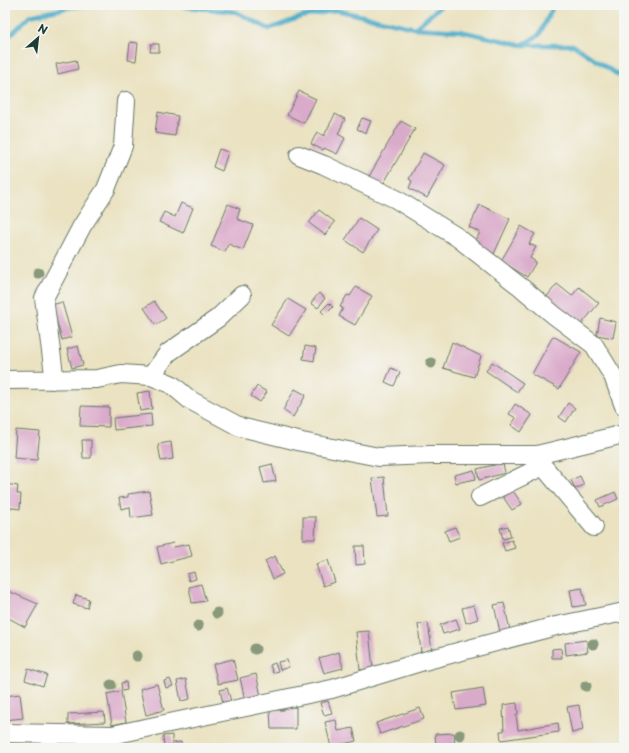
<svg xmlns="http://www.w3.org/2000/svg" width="629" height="753" viewBox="0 0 629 753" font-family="'Playpen Sans',sans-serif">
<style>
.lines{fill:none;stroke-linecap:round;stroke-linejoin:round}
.stream{stroke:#49abc8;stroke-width:4.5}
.building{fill:#daaaca}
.minor-casing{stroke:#667765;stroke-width:20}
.minor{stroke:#fff;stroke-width:18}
.tree{fill:#89997c}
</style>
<rect width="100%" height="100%" fill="#f6f6f2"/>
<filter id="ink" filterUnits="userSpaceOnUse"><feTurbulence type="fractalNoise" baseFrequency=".025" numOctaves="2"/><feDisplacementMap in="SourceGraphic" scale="8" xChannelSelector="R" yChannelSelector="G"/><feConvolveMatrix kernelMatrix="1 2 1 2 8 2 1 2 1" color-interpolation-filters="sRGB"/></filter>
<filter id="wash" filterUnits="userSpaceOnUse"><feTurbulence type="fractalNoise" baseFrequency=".012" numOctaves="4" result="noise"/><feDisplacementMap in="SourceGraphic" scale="16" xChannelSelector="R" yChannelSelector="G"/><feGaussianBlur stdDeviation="0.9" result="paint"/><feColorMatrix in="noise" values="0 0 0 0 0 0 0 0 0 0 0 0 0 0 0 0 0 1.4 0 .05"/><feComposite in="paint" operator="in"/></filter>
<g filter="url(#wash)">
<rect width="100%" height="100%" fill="#eae2c1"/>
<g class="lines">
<path class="stream" d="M179 5 187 7 236 12 269 29 301 17 336 10 415 28 460 31 522 45 539 35 554 5
M415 28 442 5
M5 40 30 16 71 7 88 5
M524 45H573L624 79"/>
</g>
<g id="blocks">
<path class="building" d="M130 42 138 43 136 61 128 60Z
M151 44H159V52H150Z
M76 60 78 69 58 74 56 64Z
M299 91 316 99 304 123 287 115Z
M158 112 178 116 175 136 155 133Z
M335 114 345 119 338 134 345 138 337 154 324 148 323 150 311 144 317 132 324 136Z
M362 118 371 121 366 133 357 129Z
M401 121 415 129 381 188 367 180Z
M219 149 228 152 222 171 213 167Z
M423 153 445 165 427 198 409 188 412 181 409 179Z
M181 203 193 208 183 233 159 222 164 212 175 217Z
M228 204 240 209 237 219 253 225 243 250 228 244 225 252 211 246Z
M480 205 510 219 493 256 473 247 480 232 469 227Z
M319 210 335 222 325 235 309 223Z
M359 218 377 230 363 252 345 240Z
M521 226 535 234 529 244 536 247 530 258 536 262 527 277 501 261Z
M557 284 572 296 579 287 599 303 580 326 545 299Z
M356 287 372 296 355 325 339 316 343 308 340 307 347 295 350 296Z
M319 293 325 298 318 308 311 303Z
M288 299 306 310 289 336 271 325Z
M154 301 166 318 156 325 144 308Z
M62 302 72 337 62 340 52 305Z
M329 303 333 307 325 315 321 311Z
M600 318 616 322 613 338 597 335Z
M553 336 581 352 559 389 532 374Z
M452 342 481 356 474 377 443 368Z
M78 346 83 365 72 368 67 349Z
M305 346 316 348 314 361 303 359Z
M492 362 523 383 517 392 486 371Z
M391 368 400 372 394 386 385 382Z
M257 386 267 392 260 402 251 396Z
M295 389 306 395 293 417 283 410Z
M150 391 152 409 140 411 137 393Z
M568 403 575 408 566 422 559 417Z
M515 404 532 415 521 432 511 425 516 418 509 414Z
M81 406 109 407V427L80 426Z
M151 414 152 426 114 430 113 418Z
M16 430 40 432 37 460 14 458Z
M82 440H91V458H83Z
M171 442 173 459 161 461 158 444Z
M503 463 505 473 479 480 477 469Z
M272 464 276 481 264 483 260 467Z
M474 470 476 479 456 483 454 475Z
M580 476 584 485 575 489 571 480Z
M384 477 388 516 377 517 372 478Z
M5 484 18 486 17 494H21L20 509 5 507Z
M511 488 522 504 512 510 501 494Z
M149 491 153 515 131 518 130 507 121 509 119 498 128 497V494Z
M615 492 618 499 600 507 597 500Z
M303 517H316L315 539H303Z
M508 526 511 537 503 539 500 528Z
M455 527 460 537 449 541 445 531Z
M512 540 515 548 505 551 502 543Z
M173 543 174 547 189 544 192 556 161 564 157 547Z
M355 546H364L365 564 356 565Z
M275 556 283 574 273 579 265 561Z
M328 560 335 582 323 586 316 564Z
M194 572 196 579 189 581 187 574Z
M201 584 206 601 192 603 189 587Z
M582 588 586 605 573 607 570 590Z
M6 590 38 604 25 627 5 616V592Z
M76 595 89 599 87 608 73 604Z
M504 603 510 630 500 632 494 605Z
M474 605 478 619 466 623 462 608Z
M456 619 460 629 443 634 440 625Z
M428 623 432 651 421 653 418 624Z
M369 631 373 669 360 670 356 632Z
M586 640 588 652 566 655 565 643Z
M561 648 562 658H552V649Z
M339 652 343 668 324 673 319 658Z
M233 659 238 680 218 684 213 664Z
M287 660 289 667 280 670 278 662Z
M275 663 278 671 273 673 270 665Z
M28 669 47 675 43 686 25 680Z
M256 674 261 696 245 700 240 678Z
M170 679 173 686 166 688 164 681Z
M186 679 190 699 181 701 177 681Z
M126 682 127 690 122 691 121 683Z
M157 684 164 710 146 715 140 689Z
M227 688 231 701 223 703 220 690Z
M483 688 486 706 456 710 453 693Z
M121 691 126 722 112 725 107 694Z
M20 694 23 718 5 720V696Z
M328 701 332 713 324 715 320 703Z
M517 703 518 714 516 715 518 730 558 723 559 732 501 740 500 731H504L503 705Z
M579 705 583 730 572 733 567 707Z
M284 707H296V729H271L270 710H284Z
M420 708 424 719 380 734 376 723Z
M104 712 105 722 68 724V714Z
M336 720 338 731 353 728 356 741 331 747 325 722Z
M454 733 455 748H436L435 734Z
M172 735V743L181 742 182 748H164L163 736Z"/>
</g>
</g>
<g filter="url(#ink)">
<use href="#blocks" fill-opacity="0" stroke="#667765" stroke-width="1"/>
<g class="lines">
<defs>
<path id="minor" d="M299 155 324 165 396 199 457 237 522 288 554 315 594 345 613 376 624 406
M242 295 218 318 168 353 151 376 171 384 190 400 240 427 302 442 379 457 431 455H537L624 434
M5 380 97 379 121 374 151 376
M52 380 54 374 44 298 82 226 106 189 123 146 126 101
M543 466 594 527
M480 497 543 466 537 455
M5 733 112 735 332 689 424 661 556 626 624 612"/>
</defs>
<use href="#minor" class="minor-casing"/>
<use href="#minor" class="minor"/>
</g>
<g class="tree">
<circle cx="38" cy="273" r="5.5"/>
<circle cx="431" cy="363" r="5.5"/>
<circle cx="217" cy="613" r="5.5"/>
<circle cx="198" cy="626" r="5.5"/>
<circle cx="593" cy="644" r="5.5"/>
<circle cx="255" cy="649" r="5.5"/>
<circle cx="137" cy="656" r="5.5"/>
<circle cx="111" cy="685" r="5.5"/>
<circle cx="586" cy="686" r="5.5"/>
<circle cx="460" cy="735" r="5.5"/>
</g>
</g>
<rect width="629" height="753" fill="none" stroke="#f6f6f2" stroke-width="20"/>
<g transform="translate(38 38) rotate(28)" stroke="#f6f6f2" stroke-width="3" paint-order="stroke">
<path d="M0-3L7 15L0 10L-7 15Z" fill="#1f3d34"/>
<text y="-6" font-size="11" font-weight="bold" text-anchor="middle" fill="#1f3d34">N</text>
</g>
</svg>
